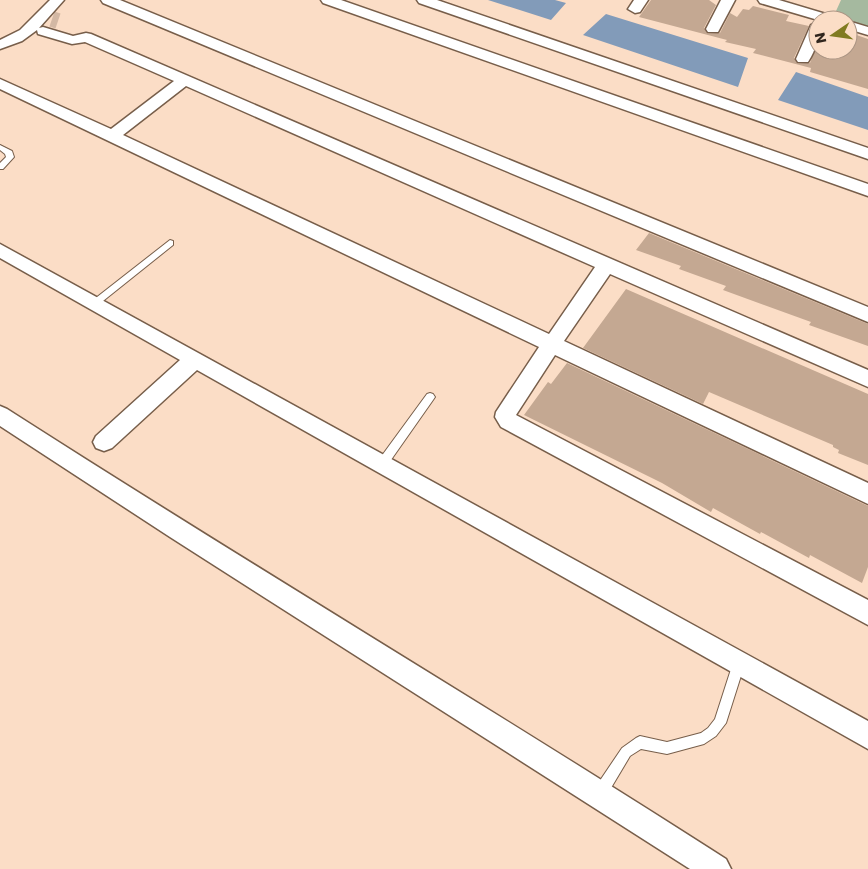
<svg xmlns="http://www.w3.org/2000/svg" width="868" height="869" viewBox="0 0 868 869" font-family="Poppins,sans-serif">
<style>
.green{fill:#a5b99f}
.water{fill:#829bb9}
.building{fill:#c4a892}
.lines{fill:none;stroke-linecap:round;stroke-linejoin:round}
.minor-tunnel{stroke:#d3b8a4;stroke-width:16;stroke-dasharray:16 8;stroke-linecap:butt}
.service-casing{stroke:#775e4a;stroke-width:2}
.minor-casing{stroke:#775e4a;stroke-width:3}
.service{fill:#fff;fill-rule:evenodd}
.minor{fill:#fff;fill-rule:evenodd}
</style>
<rect width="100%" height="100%" fill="#fbddc6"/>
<path class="green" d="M841 0H868V31L848 25V20H832Z"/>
<path class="water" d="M488 0H555L566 3 551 20Z
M606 14 748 58 738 87 583 35Z
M796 72 868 97V130L778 100Z"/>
<path class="building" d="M651 0H709L716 5 704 28 708 34 720 33 730 13 737 17 743 9 749 10 753 6 789 15 786 21 809 26 794 58 798 64 810 63 818 43V50H848V32L868 39V89L810 72 811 68 753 53 756 49 725 42 727 40 639 17Z
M649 233 868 324V346L809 325 811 322 723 290 726 286 679 269 681 266 636 250Z
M626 289 868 394V465L838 453 839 450 833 447V445L709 392 703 404 583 348Z
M567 363 868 506V567L862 583 810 555 809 558 761 532 760 534 713 508 711 512 662 483 524 415 548 382 551 384Z"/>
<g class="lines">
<path class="minor-tunnel" d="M52 19 58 21"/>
<defs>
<path id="service" d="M0 145 12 151 14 157 3 169H0V163L6 157 5 154 0 150Z
M170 240 173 241V245L98 305H92L91 303 92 301Z
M430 393 433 394 435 397 433 400 386 467 382 468 378 467 377 464 378 461 427 394Z
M739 657 743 659 745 663 726 723 716 736 704 744 667 754 641 749 630 756 605 798 600 800 595 798 593 793 595 788 622 748 636 738 640 736 667 742 701 733 708 728 715 719 733 663 735 659Z"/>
<path id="minor" d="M50 0H64L39 28 43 27 73 36 86 33 91 34 868 370V387L610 274 564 341 868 483V504L555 355 516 415 868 600V625L501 427 495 417 496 412 539 347 0 89V79L111 129 174 81 85 42 72 44 38 34 37 30 22 41 0 49V40L20 30ZM186 86 595 267 549 334 123 135Z
M101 0H120L868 307V322L103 3Z
M321 0H341L868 184V196L323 3Z
M417 0H437L868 148V159L419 3Z
M634 0H648L640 12 635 13 628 9Z
M721 0H735L718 32H708L706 29Z
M758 0H779L836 17 838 20H818L760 3Z
M818 21C818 36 817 49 808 62H798L796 59 811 25Z
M848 21 868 27V35L848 29Z
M0 244 868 721V749L197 370 112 448 104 451 96 448 93 442 96 436 180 360 0 258Z
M0 406 7 409C245 562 488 706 726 859L731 869H690L170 537 0 426Z"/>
</defs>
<use href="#service" class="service-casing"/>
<use href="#minor" class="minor-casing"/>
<use href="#service" class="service"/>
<use href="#minor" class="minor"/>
</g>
<g transform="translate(833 35) rotate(257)"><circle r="24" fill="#fbddc6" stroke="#aa9483"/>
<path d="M0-4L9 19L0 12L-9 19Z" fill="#807b21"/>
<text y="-8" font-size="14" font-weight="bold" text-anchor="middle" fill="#31261e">N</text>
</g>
</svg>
